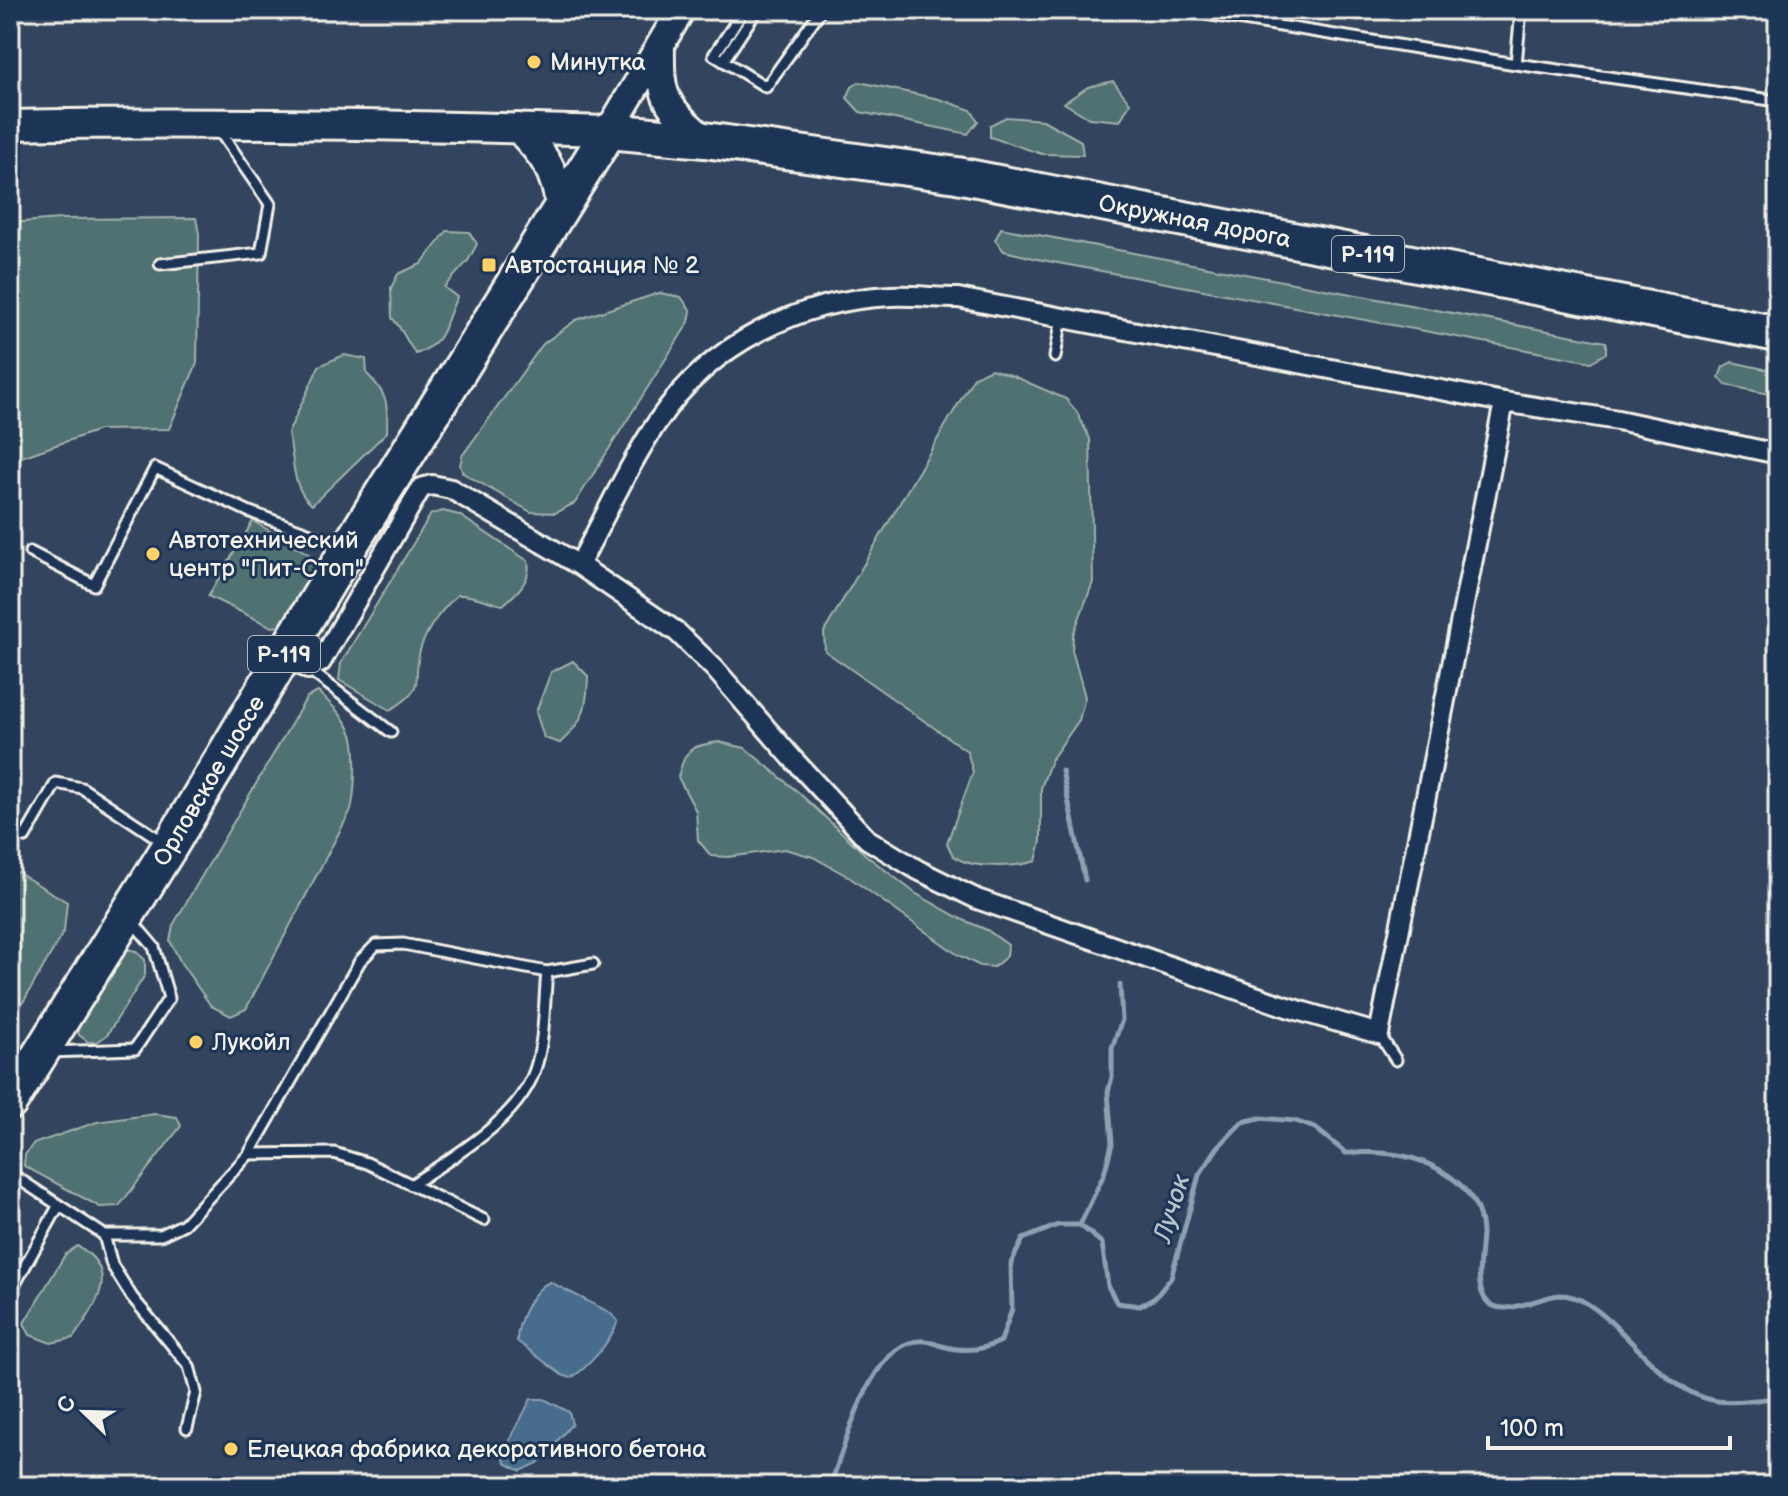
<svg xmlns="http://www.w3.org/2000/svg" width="1788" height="1496" viewBox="0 0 1788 1496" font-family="'Balsamiq Sans',sans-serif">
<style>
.green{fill:#507171;stroke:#a2b1ac;stroke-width:2}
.water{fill:#466c8e;stroke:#8ca1b2;stroke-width:2}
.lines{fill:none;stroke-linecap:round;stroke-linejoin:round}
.stream{stroke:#8ca1b2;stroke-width:5}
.lane-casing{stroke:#f4f1e8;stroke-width:15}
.street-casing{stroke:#f4f1e8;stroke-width:24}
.secondary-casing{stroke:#f4f1e8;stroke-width:32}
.primary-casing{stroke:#f4f1e8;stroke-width:34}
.highway-casing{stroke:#f4f1e8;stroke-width:40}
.lane{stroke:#1d3557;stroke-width:9}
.street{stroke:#1d3557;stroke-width:18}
.secondary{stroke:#1d3557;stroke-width:26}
.primary{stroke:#1d3557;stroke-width:28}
.highway{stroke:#1d3557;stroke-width:34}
.poi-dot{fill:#ffd166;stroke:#1d3557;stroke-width:3}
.labels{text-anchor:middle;stroke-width:6;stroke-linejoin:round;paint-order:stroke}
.shield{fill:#1d3557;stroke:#b4b9bc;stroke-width:2}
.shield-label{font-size:22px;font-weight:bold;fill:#f4f1e8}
.poi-label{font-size:24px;fill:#f4f1e8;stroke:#1d3557;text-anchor:start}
.street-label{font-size:24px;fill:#f4f1e8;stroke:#1d3557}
.water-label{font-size:26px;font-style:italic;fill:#b7c2c8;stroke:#1d3557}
</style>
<rect width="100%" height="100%" fill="#33455e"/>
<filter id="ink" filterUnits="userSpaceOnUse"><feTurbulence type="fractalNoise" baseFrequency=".0125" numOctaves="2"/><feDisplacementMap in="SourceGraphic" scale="16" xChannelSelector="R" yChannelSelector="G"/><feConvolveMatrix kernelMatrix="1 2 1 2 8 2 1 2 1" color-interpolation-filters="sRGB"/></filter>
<g filter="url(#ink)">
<path class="green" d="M1113 81 1130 103 1120 121 1089 118 1064 103 1088 87Z
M859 82 939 99 971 110 978 121 968 134 860 112 847 98 852 87Z
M1006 117 1043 120 1081 141 1083 155 1042 154 990 137V125Z
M196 218 199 234 197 363 169 429 99 430 10 461V223L59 219Z
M1001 228 1606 342V353L1591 362 1042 260 1004 251 995 240Z
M447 231 469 232 477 244 468 261 444 287 457 297C444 323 446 343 416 354 406 342 403 329 392 318L391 288 398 274 421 264Z
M659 293 681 297 691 311 689 322 575 503 555 513 531 512 463 473 460 466 462 456 543 344 576 320Z
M344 355 366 359 367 374C388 394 388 404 387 432L312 505C290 487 295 458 288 433L319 366Z
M1732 362 1778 372V396L1726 385 1719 377 1723 367Z
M991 369 1013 376 1066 399 1077 412 1090 439 1093 582 1073 635 1072 650 1085 697 1079 720 1051 760 1041 788V841L1036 861C1017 867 968 870 953 855 950 851 949 847 947 843L973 772 967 751 825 651 824 632 974 377Z
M443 511 459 515 528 561C532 580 517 593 503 605 487 602 473 594 457 595 441 611 429 625 421 647 410 680 430 687 390 710L339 680 341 663 431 514Z
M253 521 310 555 319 567 286 625 272 627 208 596Z
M573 661 588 676C587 709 584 721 560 743L544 738 536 712 551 672Z
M318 692C331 704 344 716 351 732 358 747 355 793 351 810L246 1009 231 1016 211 1006 181 963 170 941 173 925 307 697Z
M719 742 745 748 798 792 867 856 915 893 961 919 987 930 1008 945 1007 956 994 967 980 966 958 955 849 877 813 857 785 849 728 857 711 856 698 840 696 811 678 777C685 749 690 746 719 742Z
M12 869 67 902 64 931 10 1025Z
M126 949 136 951 145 960V975L107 1035 97 1042H88L79 1035 75 1023 117 951Z
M155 1114 177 1117 181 1126 119 1206 100 1207 24 1166 25 1155 33 1144 97 1122Z
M77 1246C123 1271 95 1307 73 1338L51 1343 30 1335 24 1323 65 1255Z"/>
<path class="water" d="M550 1282 609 1312 618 1321C611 1341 589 1367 571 1378L562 1375 517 1341C517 1322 532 1289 550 1282Z
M531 1399H544L569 1412 572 1424 538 1463 521 1471 505 1463 503 1453Z"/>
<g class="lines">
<path class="stream" d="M1062 771 1085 880
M1080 1225 1104 1174 1112 1144 1108 1092 1112 1077V1048L1122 1020 1120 985
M830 1486C845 1447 871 1336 925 1341 931 1341 936 1345 942 1346 963 1352 982 1351 1001 1341L1012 1309 1011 1263 1023 1239 1058 1225H1080L1102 1243 1108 1286 1117 1303 1140 1306 1155 1298 1171 1278 1199 1175 1218 1147 1242 1122 1260 1118 1295 1121 1315 1128 1346 1153C1358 1153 1370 1152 1382 1153 1426 1156 1480 1182 1482 1232 1482 1252 1474 1281 1485 1299 1500 1321 1539 1296 1560 1295 1570 1295 1580 1299 1588 1304 1633 1333 1662 1392 1717 1401 1736 1404 1759 1399 1778 1398"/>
<defs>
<path id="lane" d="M744 10 714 55 766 87 821 10
M1177 10 1199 13 1200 10
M1199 13 1516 64 1778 101
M723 61 757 10
M1516 64 1521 10
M160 264 261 253 270 204 218 129
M1055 357 1062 317
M30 552 94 585 155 468 250 512 341 545
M308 669 391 732
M10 832 25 837 56 783 82 788 165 843
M1379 1034 1396 1060
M50 1052 135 1049 169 998 154 947 132 921
M249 1154 360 961 376 945 403 944 547 972 593 964
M10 1173 104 1235H161L184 1224 249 1154 334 1153 367 1163 484 1220
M411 1185C455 1155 523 1118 537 1063 545 1035 544 1001 547 972
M104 1235 112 1265 132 1297 189 1366 196 1392 187 1428
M10 1293 59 1205"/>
<path id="street" d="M579 565 677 632 715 669 792 758 867 839 918 870 977 899 1287 1007 1379 1034 1504 402
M283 656 308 669 321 662 421 488 432 485 451 489 579 565C604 519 629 464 658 421 710 344 799 300 891 296 913 295 936 298 958 298L1504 402 1618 420 1778 454"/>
<path id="secondary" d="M661 44C660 99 664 104 705 140
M609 131 681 10"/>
<path id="primary" d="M10 125C210 121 409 125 609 131
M518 128C545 156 555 170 561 208"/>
<g id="highway">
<path id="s1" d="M10 1102 170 846 349 547 609 131 705 140 957 175 1778 334"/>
</g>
</defs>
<use href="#lane" class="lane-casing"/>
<use href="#street" class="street-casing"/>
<use href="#secondary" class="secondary-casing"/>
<use href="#primary" class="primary-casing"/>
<use href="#highway" class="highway-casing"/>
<use href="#lane" class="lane"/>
<use href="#street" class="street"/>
<use href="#secondary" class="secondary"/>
<use href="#primary" class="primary"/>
<use href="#highway" class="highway"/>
</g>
</g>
<g class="poi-dot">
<circle cx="534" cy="62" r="8"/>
<rect x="481" y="257" width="16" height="16" rx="4"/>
<circle cx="153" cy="554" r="8"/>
<circle cx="196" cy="1042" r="8"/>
<circle cx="231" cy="1449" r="8"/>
</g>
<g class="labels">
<g class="shield">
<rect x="1332" y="236" width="72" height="36" rx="6"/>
<rect x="248" y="636" width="72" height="36" rx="6"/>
</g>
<g class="shield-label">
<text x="1368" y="262">Р-119</text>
<text x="284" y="662">Р-119</text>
</g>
<g class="poi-label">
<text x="550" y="70">Минутка</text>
<text x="505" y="273">Автостанция № 2</text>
<text x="169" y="548">Автотехнический<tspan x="169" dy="28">центр "Пит-Стоп"</tspan></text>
<text x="212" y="1050">Лукойл</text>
<text x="247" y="1457">Елецкая фабрика декоративного бетона</text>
</g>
<g class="street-label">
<text dy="8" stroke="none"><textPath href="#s1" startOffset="1734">Окружная дорога</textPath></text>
<text dy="8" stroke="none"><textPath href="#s1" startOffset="378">Орловское шоссе</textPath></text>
</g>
<g class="water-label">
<text transform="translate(1171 1208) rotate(-73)" y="9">Лучок</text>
</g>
</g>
<rect width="1788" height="1496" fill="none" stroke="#1d3557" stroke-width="40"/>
<rect x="20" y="20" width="1748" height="1456" fill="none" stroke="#f4f1e8" stroke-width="3" filter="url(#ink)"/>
<g transform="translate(84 1412) rotate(293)" stroke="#1d3557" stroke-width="6" paint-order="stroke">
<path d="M0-6L14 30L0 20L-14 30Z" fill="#f4f1e8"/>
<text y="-12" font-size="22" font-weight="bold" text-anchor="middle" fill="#f4f1e8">С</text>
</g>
<path d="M1488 1436v12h242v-12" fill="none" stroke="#f4f1e8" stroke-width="4"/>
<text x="1500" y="1436" font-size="24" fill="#f4f1e8" stroke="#1d3557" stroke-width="6" paint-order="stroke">100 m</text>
</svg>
